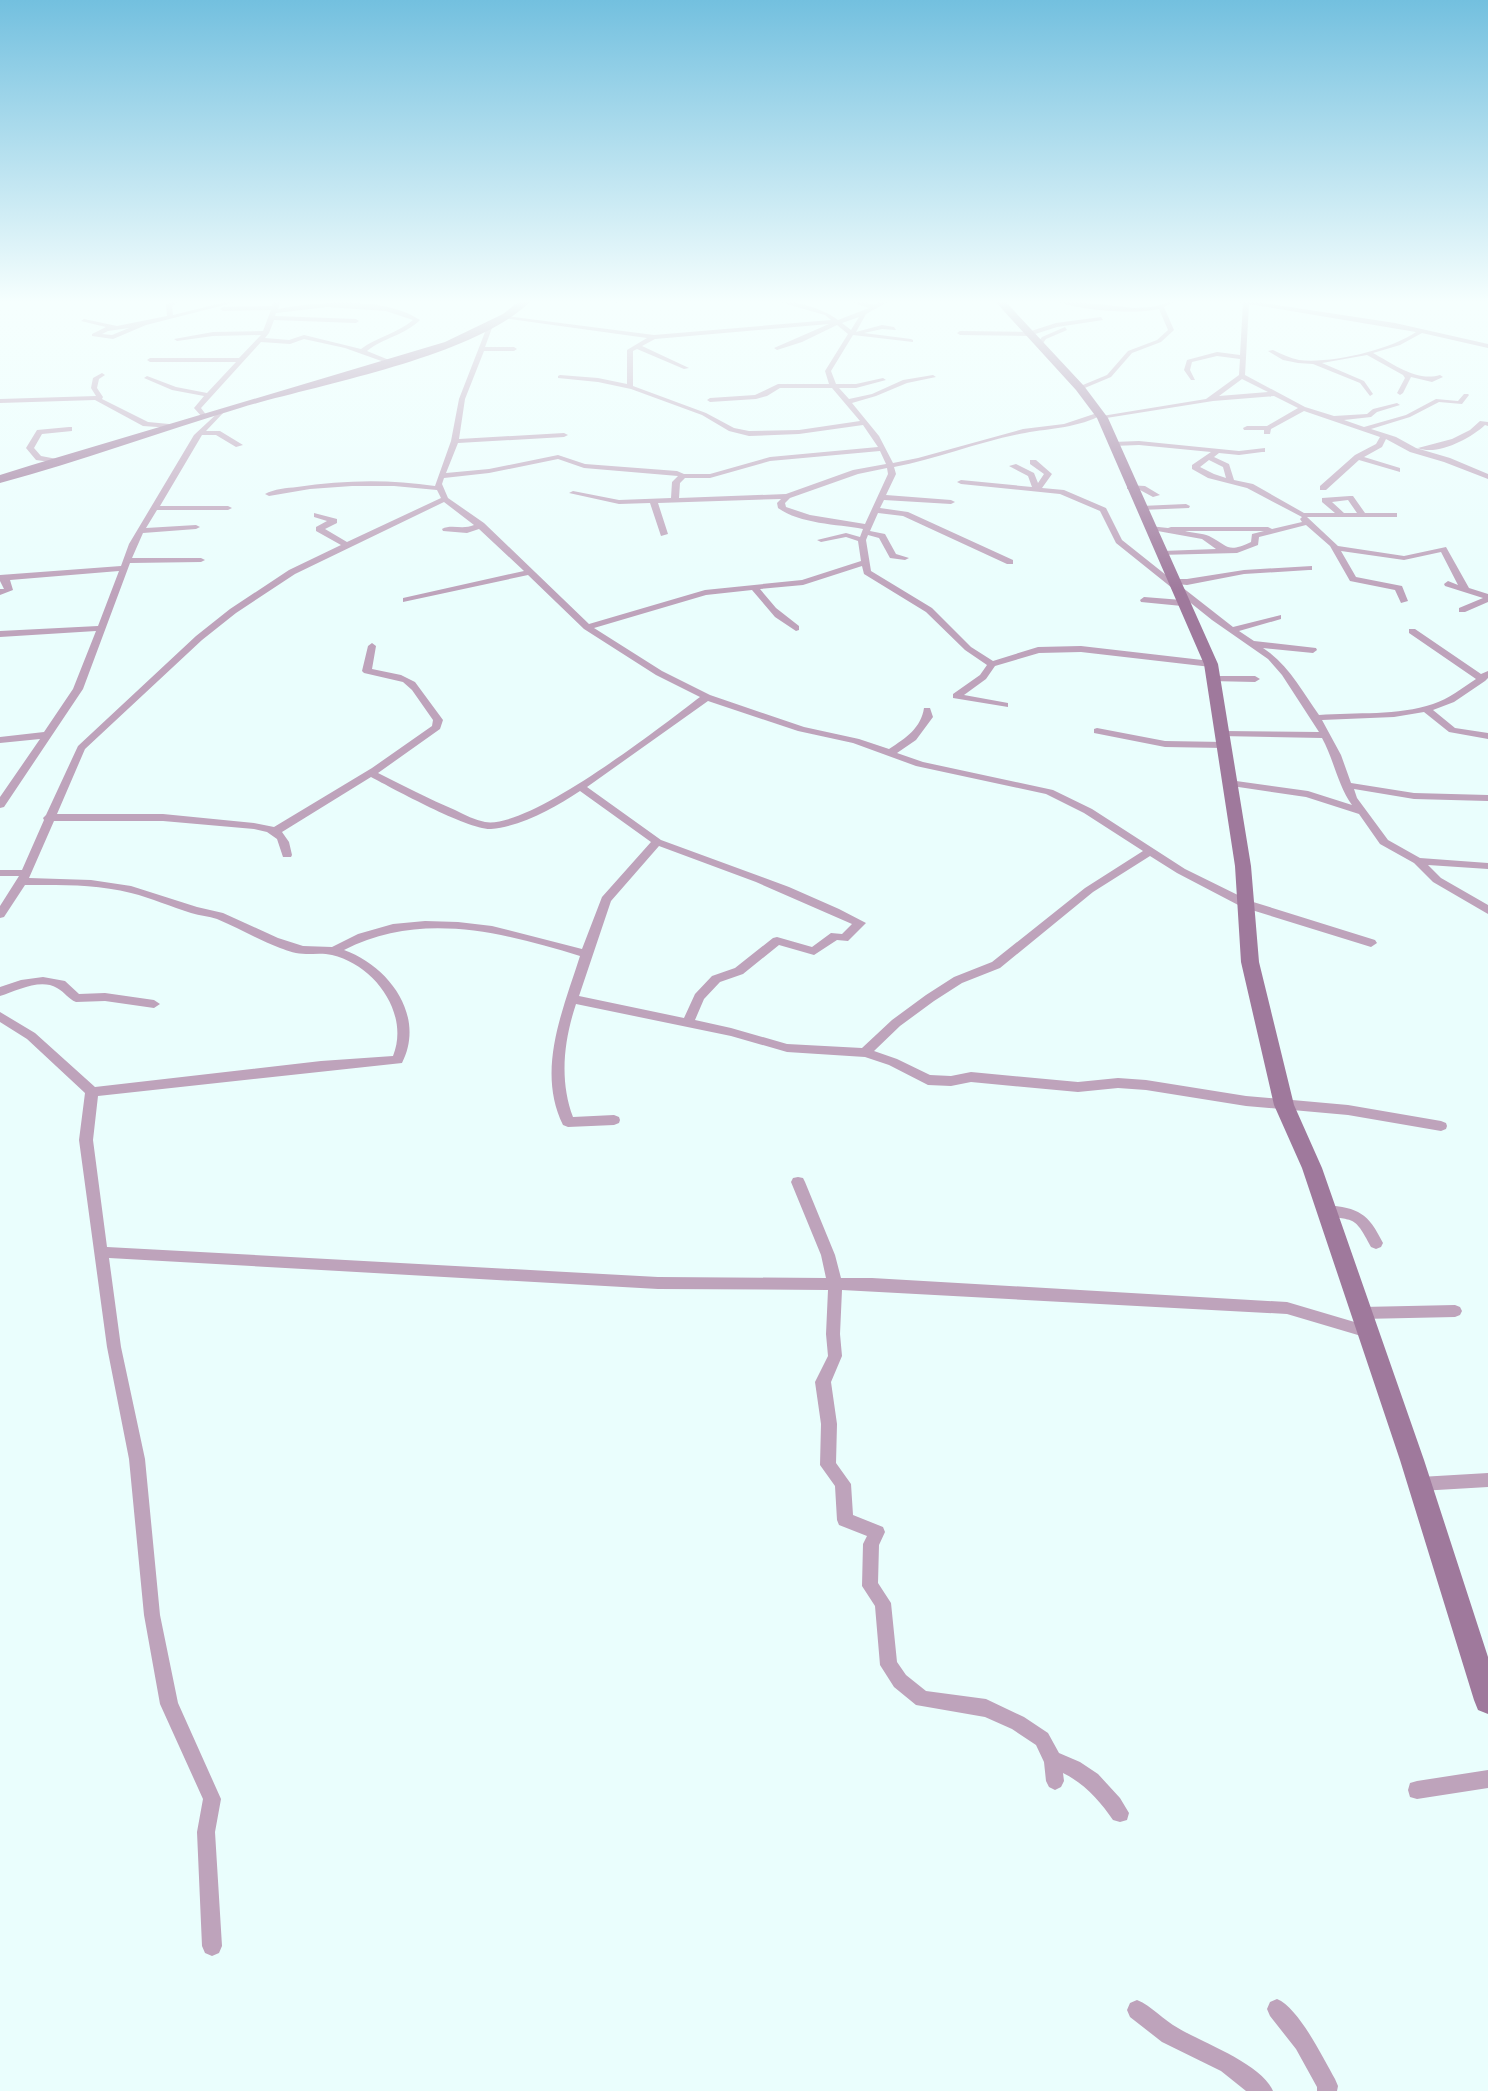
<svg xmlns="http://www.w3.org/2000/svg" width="1488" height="2091" viewBox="0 0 1488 2091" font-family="'Alegreya Sans',sans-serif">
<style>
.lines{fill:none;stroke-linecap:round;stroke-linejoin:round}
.street{fill:#bea3bb;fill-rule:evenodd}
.secondary{fill:#9f799c;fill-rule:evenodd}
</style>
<rect width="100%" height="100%" fill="#eafefd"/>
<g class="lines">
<path class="street" d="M176 299H184L172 306 173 315 238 299H248L146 325 113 339 92 336V334L106 327 81 321 84 319 117 326 167 316 166 305ZM129 328 112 335 102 334 108 331Z
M275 299H281L278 309C319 301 384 296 420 320 405 335 383 338 367 351L389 360 390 361 387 363 345 348 304 339 290 344 261 342 201 408 207 416 203 418 194 408 204 396 172 390 144 378 147 376 176 387 207 393 236 362H150L147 360 150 358H239L261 335 213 336 177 341 174 339 213 332 263 331 271 310 223 311 220 309 223 307 272 306ZM327 307 386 311 413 320C398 333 377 337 361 349L304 335 289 340 265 338 269 333 274 320 356 323 359 321 356 319 275 316 276 313Z
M611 299H617L619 303 614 304Z
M769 299C789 299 823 308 838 320L869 308 842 299H852L874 305 885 299H893L866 314 856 332 882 325 894 327 896 330 882 329 864 333 911 339 913 340V342L853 335 831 371 836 384H856L883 378 886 380 856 388H839L849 399 872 394 903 380 933 375 936 377 907 383 876 396 852 403 879 436 893 463 918 458 1023 429 1064 424 1097 413 1103 414C1079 428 1051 428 1025 433 980 441 938 459 894 467L896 474 886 495 951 500 955 502 951 504 884 500 880 508 908 512 1013 560V564H1007L903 516 878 513 870 531 885 534 896 554 909 558 905 560 890 558 879 538 868 535 866 540 871 571 932 608 971 647 993 661 1038 647 1081 646 1211 661 1216 664 1211 667 1081 652 1039 653 995 666 986 679 964 695 1008 703V707L953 698V694L980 675 987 665 965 650 926 612 864 574 862 566 803 585 760 589 776 608 799 626V630L796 631 775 617 752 590 706 595 594 628 662 671 710 695 804 727 859 739 889 749C906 738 921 728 924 708H930L933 717 916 740 897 753 923 762 1053 790 1092 809 1185 869 1250 901 1375 940 1377 943 1371 947 1242 907 1177 873 1150 856 1093 892 1000 968 962 983 934 1001 900 1026 874 1051 897 1059 930 1075 951 1076 971 1072 1078 1082 1118 1078 1146 1080 1246 1096 1348 1105 1441 1121 1446 1123 1447 1126 1446 1129 1441 1131 1348 1115 1246 1106 1146 1090 1118 1088 1078 1092 971 1082 951 1086 928 1085 889 1065 865 1057 787 1052 731 1036 576 1004C564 1040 559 1080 573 1117L614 1115 619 1117 620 1120 619 1123 614 1125 568 1127 563 1125C536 1070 563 1010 580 956 502 932 420 911 344 950 389 966 426 1016 402 1063L98 1096 93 1140 107 1247 658 1277 826 1278 821 1255 791 1182 793 1178 798 1177 803 1178 805 1182 835 1255 841 1278H872L1287 1302 1368 1326 1373 1328 1375 1332 1373 1336 1368 1338 1287 1314 842 1290 840 1334 842 1356 831 1382 837 1424 836 1463 851 1484 853 1515 883 1527 885 1532 879 1545 878 1583 891 1603 897 1662 906 1675 926 1691 986 1699 1024 1717 1048 1733 1059 1753 1080 1762 1098 1774 1120 1798 1129 1813 1127 1820 1120 1822 1113 1820C1100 1801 1085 1784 1063 1773L1064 1781 1061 1787 1055 1790 1049 1787 1046 1781 1044 1762 1036 1745 1012 1729 985 1717 916 1705 894 1687 880 1665 875 1606 862 1586 863 1544 867 1536 839 1525 837 1520 835 1486 820 1465 821 1424 815 1382 828 1356 826 1334 828 1290 658 1289 109 1258 121 1347 145 1459 160 1615 178 1703 221 1799 215 1832 222 1946 219 1953 212 1956 205 1953 202 1946 197 1832 203 1799 160 1704 144 1615 129 1459 107 1347 79 1140 85 1093 27 1039 0 1022V1012L35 1033 95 1087 321 1061 393 1056C410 1014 375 965 332 955 324 953 315 954 306 954 297 954 288 951 280 948 258 940 239 928 217 919 209 916 200 916 191 913 171 907 152 898 131 893 96 884 61 885 25 885L4 917 0 918V906L19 876H0V870H22L44 820 43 818 46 815 78 746 196 636 230 609 289 570 341 545 316 531V527L327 521 314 517V513L337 519V523L325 529 347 542 441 498 437 490 394 486H352L310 489 269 496 265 494C274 489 287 488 297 487 343 480 389 479 435 486L451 441 459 399 487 327 492 328 485 347H514L517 349 514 351H484L465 399 459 439 564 433 568 435 564 437 458 443 446 473 489 469 558 455 585 464 677 471 684 474H710L770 457 878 447 863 425 799 434 749 436 729 431 702 415 631 389 598 382 558 378V376L560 375 598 378 627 384V350L647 338 503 318 506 316 654 335 831 320 825 315ZM859 317 851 330 842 323ZM829 324 774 348 777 350 802 342 837 325 848 334 825 371 829 384H778L755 395 710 398 707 400 710 402 756 399 767 396 780 388H832L860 421 799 430 749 431 734 428 706 413 633 386V351L637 349 684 369 689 368 642 346 655 339ZM880 451 886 464 853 470 786 494 679 498 680 483 685 478H710L770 461ZM558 459 584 468 678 476 672 482 671 498 619 500 573 491 569 493 619 504 650 503 661 536 668 534 658 503 781 499 777 503 778 508C800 524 837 524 863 529L860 537 846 533 817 540 821 542 846 537 858 541 861 561 802 580 705 590 589 624 484 523 448 498 442 484 444 478 489 473ZM887 468 888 474 865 524 810 515 786 507 785 503 790 498 858 474ZM444 502 474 525C463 530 451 524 442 529L443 531 467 533 479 529 524 571 403 598V602L528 575 584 629 656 675 700 697C662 726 529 830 485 822 475 820 465 815 455 810 429 799 404 786 378 773L440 729 443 720 415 682 401 675 372 669 376 646 372 643 368 646 362 671 364 673 403 682 412 690 433 720 432 726 372 768 274 827 254 823 163 814H57L85 749 202 640 236 613 295 574ZM708 701 798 731 853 743 916 766 1046 794 1084 813 1143 851 1085 888 992 962 954 977 926 995 892 1020 862 1048 787 1044 731 1028 695 1020 704 999 720 982 743 974 779 945 814 955 837 940 848 941 866 923 839 909 789 887 661 840 587 787ZM371 777C394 789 468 830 491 829 523 826 554 808 580 791L651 842 602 897 582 949 492 926 458 922 425 921 393 924 358 934 332 947 303 946 278 938 223 913 197 907 131 886 91 880 29 878 54 821H163L254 829 267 832 277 839 283 857H291L292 855 289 842 282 832ZM659 846 756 882 852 924 842 934 831 933 812 947 777 937 773 938 735 968 712 976 695 994 684 1018 579 996 611 901Z
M1050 299 1134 308 1151 307 1164 304 1172 299H1180L1164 307 1174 330 1161 342 1132 353 1111 377 1080 390 1078 389V387L1107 375 1128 351 1157 340 1168 330 1159 309C1132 315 1074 310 1050 299Z
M1223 299H1238L1395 323 1488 344V348L1422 333 1400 345 1373 353C1393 364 1417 382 1440 375L1443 377 1432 382 1411 377 1403 393 1400 395 1397 393 1405 378 1403 375 1367 355 1322 363 1364 381 1373 394 1370 396 1360 383 1313 364 1298 363 1283 360 1268 351 1273 350C1281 354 1290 358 1299 360 1330 364 1390 350 1416 332L1249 304 1245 375 1305 407 1334 416 1367 414 1373 409 1397 403 1400 405 1377 412 1371 417 1344 420 1364 427 1406 415 1436 399 1458 401 1464 394H1468L1469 395 1462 404 1439 402 1410 417 1371 429 1396 437 1416 448 1450 458 1488 474V479L1444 462 1410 452 1386 439 1382 447 1364 457 1400 468V472L1359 460 1326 490H1320V486L1355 455 1376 444 1380 437 1304 411 1271 429 1270 434H1264V430H1244L1243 428 1247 426H1267L1298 408 1274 396 1213 401 1100 419V417L1102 416 1206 399 1239 375 1240 359 1217 356 1192 362 1190 370 1195 380H1191L1184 370 1187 360 1217 352 1240 355 1243 303ZM1242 379 1268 392 1219 396Z
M1101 317 1103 320 1057 327 1029 336 960 335 957 333 960 331 1028 332 1056 323Z
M1065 327 1067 330 1046 339 1041 346 1036 345 1042 337Z
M102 373 105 375 99 379 97 388 103 397 102 399 148 422 169 424 173 426 172 428 143 426 95 400 0 403V399L96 396 91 388 93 378Z
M222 409 224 410V412L206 431H220L243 445 236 447 216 435H202L160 506H228L232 508 228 510H157L146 528 196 525 200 527 196 529 143 533 132 558H201L205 560 201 562 130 563 83 689 4 807 0 808V797L40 739 0 743V737L44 732 73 689 96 631 0 637V631L98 626 119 571 10 580 13 590 0 595V589H4L0 581V575L121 566 129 544 194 435Z
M1480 421 1488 422V426L1485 425C1470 439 1437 456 1418 448L1452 439 1470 430Z
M69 427H72V431L42 434 34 448 41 456 57 459V463L36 460 26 448 37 430Z
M1139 441 1239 451 1265 448V452H1262L1239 455 1219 453 1214 457 1229 464 1234 480 1253 484 1304 513H1335L1322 502V498L1350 496H1353L1365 513H1397V517H1307L1338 546 1404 556 1446 547 1469 588 1488 594V602L1465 612H1459V608L1483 598 1445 586 1444 584 1448 581 1458 585 1441 552 1404 560 1341 551 1356 577 1402 586 1408 601 1401 603 1395 590 1350 581 1330 546 1306 525 1259 537 1258 545 1237 553 1159 555 1158 553 1162 551 1216 549 1202 539 1152 530 1148 528 1149 526 1168 528 1171 527H1268L1272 529 1302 522 1300 519 1302 517 1247 488 1208 478 1192 469V465L1211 452 1139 445 1113 446 1109 444 1113 442ZM1209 460 1223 467 1226 478 1214 474 1200 467ZM1348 500 1357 513H1344L1332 502ZM1185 531H1264L1252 534 1251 542C1227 553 1230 547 1209 536 1202 533 1193 533 1185 531Z
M1030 460H1036L1052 474 1042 488 1064 490 1106 508 1122 540 1171 579H1187L1244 570 1312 566V570H1309L1244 574 1187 585 1178 584 1233 627 1281 615V619L1239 631 1254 641 1316 648 1317 650 1313 653 1263 648C1288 664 1302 691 1319 715 1356 712 1398 716 1433 704 1449 699 1462 688 1476 679L1409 633V629H1415L1481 674 1488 671V678L1485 681 1454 702 1433 710 1455 728 1488 733V739L1449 732 1424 712 1394 717 1322 720 1341 755 1351 783 1414 793 1488 795V801L1414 799 1354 789 1357 798 1388 840 1420 858 1488 863V869L1428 865 1441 878 1488 905V914L1433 882 1414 863 1380 844 1359 814 1306 797 1225 785 1224 783 1229 780 1308 791 1352 805C1338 786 1334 760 1322 738L1220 736V732L1223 731 1319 732 1282 675 1268 659 1212 620 1116 543 1100 511 1060 494 961 484 957 482 961 480 1032 487 1028 476 1009 466 1016 464 1034 473 1038 483 1044 474 1030 464Z
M1127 485 1145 486 1160 495 1153 497 1140 490 1127 489Z
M1186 504 1190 506 1189 508 1141 510 1137 508 1141 506Z
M1144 597 1182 600 1186 603 1182 606 1141 602 1140 600Z
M1213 676H1255L1260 679 1255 682 1210 681 1208 679Z
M1097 728 1165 741 1224 742 1229 745 1224 748 1165 747 1094 733V729Z
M43 977 65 981 79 994 105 993 154 1000 160 1004 154 1008 105 1001 76 1002C68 999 65 992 57 988 40 978 17 991 0 996V987L21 980Z
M1326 1205C1359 1208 1368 1213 1383 1243L1381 1247 1376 1249 1371 1247C1353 1212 1354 1223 1321 1214L1319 1210 1321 1206Z
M1455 1305 1460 1307 1462 1311 1460 1315 1455 1317 1362 1319 1357 1317 1355 1313 1357 1309 1362 1307Z
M1488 1473V1487L1420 1491 1414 1489 1412 1484 1414 1479 1420 1477Z
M1488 1770V1788L1417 1799 1410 1797 1408 1790 1410 1783 1417 1781Z
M1277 1999C1299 2008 1323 2058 1335 2079L1338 2086 1337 2091H1317V2087L1296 2049 1270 2016 1267 2009 1270 2002Z
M1137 2000C1152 2006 1163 2020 1178 2028 1203 2043 1262 2064 1273 2091H1246L1221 2071 1162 2042 1130 2017 1127 2010 1130 2003Z"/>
<path class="secondary" d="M522 299H533C477 357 319 384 240 408 160 432 81 461 0 483V475L32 465 445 342 503 314Z
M993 299H1003L1084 386 1108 418 1218 664 1251 866 1259 962 1294 1105 1322 1168 1424 1460 1488 1657V1714L1478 1710 1474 1700 1400 1460 1302 1168 1274 1105 1241 962 1235 866 1204 664 1097 418 1076 390Z"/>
</g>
<linearGradient id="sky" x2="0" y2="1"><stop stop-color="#73c0df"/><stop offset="0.51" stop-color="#f6fffe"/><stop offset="1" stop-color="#f6fffe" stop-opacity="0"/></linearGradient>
<rect width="1488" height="592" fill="url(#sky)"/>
</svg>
